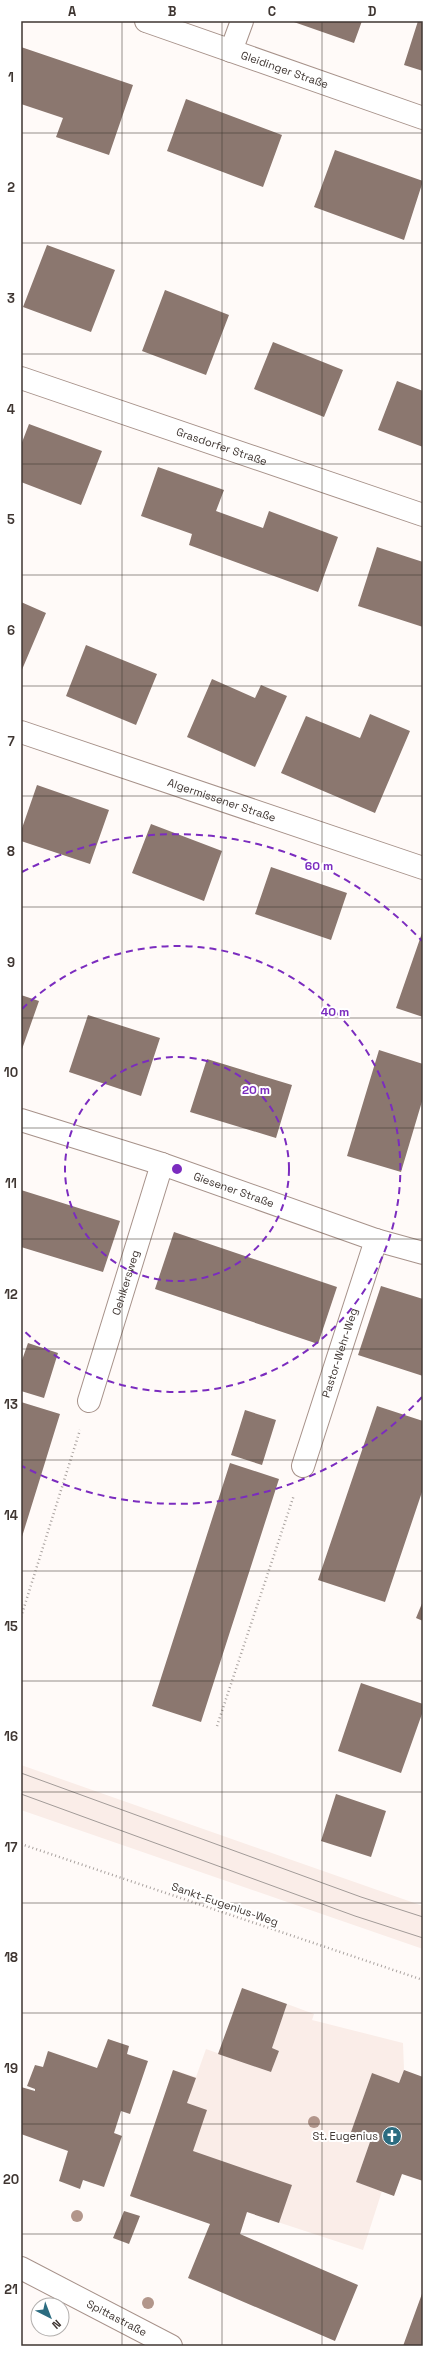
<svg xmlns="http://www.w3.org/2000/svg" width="444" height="2367" viewBox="0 0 444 2367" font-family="'Space Grotesk',sans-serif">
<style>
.built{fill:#faede8}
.building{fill:#8b776f}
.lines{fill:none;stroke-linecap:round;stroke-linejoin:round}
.minor-casing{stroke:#a7928a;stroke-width:24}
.path{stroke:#a9a29f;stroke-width:2.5;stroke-dasharray:1 3;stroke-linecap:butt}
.minor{stroke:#fff;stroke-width:22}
.tram{stroke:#a29b98;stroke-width:1}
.tree{fill:#b2968b}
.grid{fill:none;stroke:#3f3632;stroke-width:1;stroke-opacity:0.55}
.ring{fill:none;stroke:#7b2cbf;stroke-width:2;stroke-dasharray:7 5}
.labels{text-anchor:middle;stroke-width:4;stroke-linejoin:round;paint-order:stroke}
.street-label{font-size:11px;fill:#3f3632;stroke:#fff}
.poi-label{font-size:11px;fill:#3f3632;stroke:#fff;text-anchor:end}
.centre{fill:#7b2cbf;stroke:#fff;stroke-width:2}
.ring-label{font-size:12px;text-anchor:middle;font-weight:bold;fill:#7b2cbf;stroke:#fff;stroke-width:4;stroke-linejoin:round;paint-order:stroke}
.neatline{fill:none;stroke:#3f3632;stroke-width:1.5}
.grid-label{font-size:13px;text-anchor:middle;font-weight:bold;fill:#3f3632}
</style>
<rect width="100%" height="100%" fill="#fffaf8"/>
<path class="built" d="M21 1765 423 1906V1949L21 1810Z
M287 2004 314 2014 312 2020 403 2043 404 2070 399 2083 372 2074 351 2132 371 2139 356 2182 382 2191 363 2250 247 2212 240 2234 130 2196 173 2070 196 2077 206 2049 271 2072 279 2051 272 2048Z"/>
<path class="building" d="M291 21H362L354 43Z
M418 21H423V71L404 65Z
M21 47 133 85 109 155 56 137 63 118 21 104Z
M186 99 282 135 263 187 167 151Z
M335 150 423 181 404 240 314 207Z
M47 245 115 270 91 332 23 307Z
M165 290 229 315 206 375 142 351Z
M273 342 343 370 324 417 254 389Z
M397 381 423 391V447L378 430Z
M29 424 102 451 81 505 21 482V445Z
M158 467 224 490 216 511 263 528 269 511 338 537 318 592 189 545 192 534 141 516Z
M377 547 423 562V627L358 606Z
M21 602 46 613 21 672Z
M86 645 157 674 136 725 66 696Z
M212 679 255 698 261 685 287 696 255 767 187 737Z
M370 714 410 731 375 813 281 773 306 716 360 738Z
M37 785 109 810 90 864 21 841V831Z
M151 824 222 851 204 901 132 873Z
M271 867 347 893 331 940 255 914Z
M422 933H423V1017L396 1008Z
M21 995 39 1001 21 1052Z
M88 1015 160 1038 141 1096 69 1072Z
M379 1050 423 1064V1098L401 1172 347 1156Z
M207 1059 292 1085 276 1138 190 1112Z
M21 1190 120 1221 103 1272 21 1247Z
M174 1232 337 1287 318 1344 155 1289Z
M381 1286 423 1299V1376L358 1355Z
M28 1343 58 1353 44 1398 21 1391V1363Z
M21 1402 60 1414 21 1540Z
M377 1406 423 1421V1489L385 1602 318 1580Z
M245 1410 276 1420 262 1465 231 1455Z
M230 1463 279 1479 201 1722 152 1706Z
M423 1601V1621L416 1618Z
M361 1683 423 1704V1711L401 1773 338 1751Z
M336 1794 386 1811 371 1857 321 1841Z
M242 1988 287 2004 272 2048 279 2051 271 2072 218 2054Z
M108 2039 129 2046 127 2054 148 2061 130 2114 121 2111 114 2133 122 2136 104 2187 83 2180 80 2189 59 2181 68 2151 21 2134V2087L35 2091V2089L27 2086 35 2065 43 2067 48 2051 97 2068Z
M173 2070 196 2078 187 2103 207 2110 193 2151 292 2185 279 2223 247 2212 240 2234 358 2285 335 2341 188 2278 210 2224 130 2196Z
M404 2070 423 2077V2181L402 2174 394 2196 356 2182 371 2139 351 2132 372 2073 399 2083Z
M124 2211 140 2216 129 2244 113 2238Z
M423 2291V2346H403Z"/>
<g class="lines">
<defs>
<g id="minor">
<path id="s1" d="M146 21 423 118"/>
<path d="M231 51 242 21"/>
<path id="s2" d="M21 378 423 515"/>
<path id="s3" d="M21 732 423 868"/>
<path id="s4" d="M21 1120 162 1164 376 1240 423 1253"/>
<path id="s5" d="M89 1401 162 1164"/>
<path id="s6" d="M303 1466 376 1240"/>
<path id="s7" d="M21 2268 171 2346"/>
</g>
</defs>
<use href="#minor" class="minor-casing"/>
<path class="path" d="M21 1617 80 1430
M217 1726 294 1495
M21 1844 423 1980"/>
<use href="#minor" class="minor"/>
<path class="tram" d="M21 1773 361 1897 423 1917
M21 1794 355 1916 423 1938"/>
</g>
<g class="tree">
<circle cx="314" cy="2122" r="6"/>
<circle cx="77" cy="2216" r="6"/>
<circle cx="148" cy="2303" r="6"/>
</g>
<path class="grid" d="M122 21V2346M222 21V2346M322 21V2346M21 133H423M21 243H423M21 354H423M21 464H423M21 575H423M21 686H423M21 796H423M21 907H423M21 1018H423M21 1128H423M21 1239H423M21 1349H423M21 1460H423M21 1571H423M21 1681H423M21 1792H423M21 1903H423M21 2013H423M21 2124H423M21 2234H423"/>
<g class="ring">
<circle cx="177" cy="1169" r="112"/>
<path d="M22 1009A223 223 0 1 1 22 1329"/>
<path d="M422 1397A335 335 0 0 1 22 1466M22 872A335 335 0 0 1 422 941"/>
</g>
<defs>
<symbol id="church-disc" viewBox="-11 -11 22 22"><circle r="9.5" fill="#2c6c80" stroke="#fff"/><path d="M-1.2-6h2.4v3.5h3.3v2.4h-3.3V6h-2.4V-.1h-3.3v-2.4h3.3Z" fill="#fff"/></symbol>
</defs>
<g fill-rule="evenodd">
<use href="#church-disc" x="381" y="2125" width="22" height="22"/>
</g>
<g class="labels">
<g class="street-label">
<text dy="4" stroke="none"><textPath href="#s1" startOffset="147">Gleidinger Straße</textPath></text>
<text dy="4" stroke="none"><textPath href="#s2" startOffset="212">Grasdorfer Straße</textPath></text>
<text dy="4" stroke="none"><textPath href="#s3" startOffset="212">Algermissener Straße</textPath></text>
<text dy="4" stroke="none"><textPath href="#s4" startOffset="224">Giesener Straße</textPath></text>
<text dy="4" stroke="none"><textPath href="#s5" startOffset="124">Oehlkersweg</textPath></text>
<text dy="4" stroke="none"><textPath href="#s6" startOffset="119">Pastor-Wehr-Weg</textPath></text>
<text transform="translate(225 1904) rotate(19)" y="4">Sankt-Eugenius-Weg</text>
<text dy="4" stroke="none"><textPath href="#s7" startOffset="108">Spittastraße</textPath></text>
</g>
<g class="poi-label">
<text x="378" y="2140">St. Eugenius</text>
</g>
</g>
<circle cx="177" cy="1169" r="6" class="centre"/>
<g class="ring-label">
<text x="319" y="870">60 m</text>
<text x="335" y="1016">40 m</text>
<text x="256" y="1094">20 m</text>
</g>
<rect width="444" height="2367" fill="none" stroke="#ffffff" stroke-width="44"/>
<g transform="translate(50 2317) rotate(138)"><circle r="19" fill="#ffffff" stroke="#b2afad"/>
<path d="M0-3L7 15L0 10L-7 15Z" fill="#2c6c80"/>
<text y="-6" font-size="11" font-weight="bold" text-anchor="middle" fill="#3f3632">N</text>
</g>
<rect x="22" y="22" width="400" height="2323" class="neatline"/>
<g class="grid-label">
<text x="72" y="16">A</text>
<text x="172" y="16">B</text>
<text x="272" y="16">C</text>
<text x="372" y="16">D</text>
<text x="11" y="82">1</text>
<text x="11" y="192">2</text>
<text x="11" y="303">3</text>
<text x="11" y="414">4</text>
<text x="11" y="524">5</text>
<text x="11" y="635">6</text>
<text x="11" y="746">7</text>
<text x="11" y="856">8</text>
<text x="11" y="967">9</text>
<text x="11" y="1077">10</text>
<text x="11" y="1188">11</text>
<text x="11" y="1299">12</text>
<text x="11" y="1409">13</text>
<text x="11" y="1520">14</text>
<text x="11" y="1631">15</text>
<text x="11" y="1741">16</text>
<text x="11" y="1852">17</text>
<text x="11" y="1962">18</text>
<text x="11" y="2073">19</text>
<text x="11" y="2184">20</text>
<text x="11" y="2294">21</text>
</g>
</svg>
